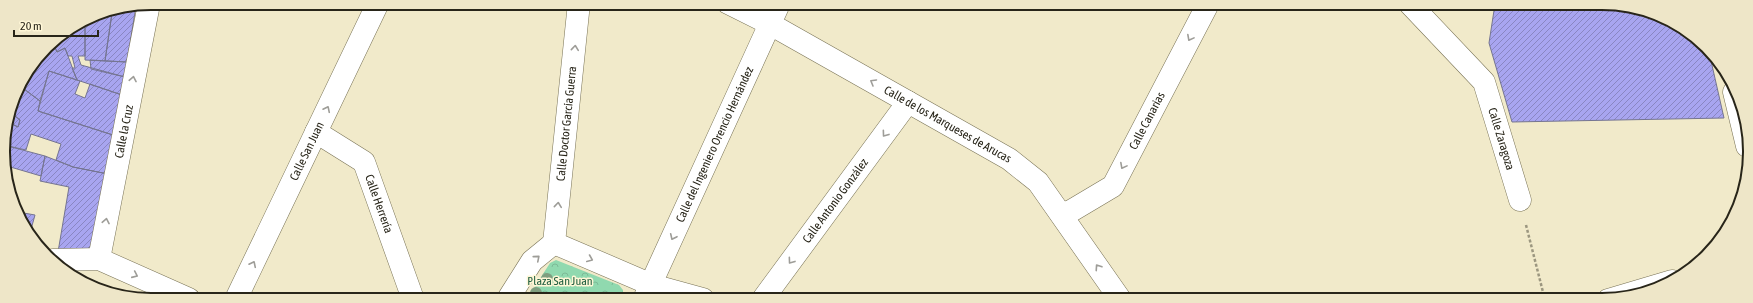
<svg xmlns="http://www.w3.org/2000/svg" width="1753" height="303" viewBox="0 0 1753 303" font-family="'Asap Condensed',sans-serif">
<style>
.park{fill:url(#park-crowns)}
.building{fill:url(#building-hatch);stroke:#757591}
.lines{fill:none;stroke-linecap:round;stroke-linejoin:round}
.minor-casing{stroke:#787255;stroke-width:23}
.path{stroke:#9c9780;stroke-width:2.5;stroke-dasharray:3 2;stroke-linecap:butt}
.minor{stroke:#fff;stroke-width:22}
.tree{fill:#7f9e7f}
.oneway{stroke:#9e9d98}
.labels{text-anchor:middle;stroke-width:3;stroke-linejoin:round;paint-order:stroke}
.street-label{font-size:12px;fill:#282519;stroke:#fff7d7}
.park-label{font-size:12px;fill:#226041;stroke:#fff7d7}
.rim{fill:none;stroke:#282519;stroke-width:2}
</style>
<defs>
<pattern id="park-crowns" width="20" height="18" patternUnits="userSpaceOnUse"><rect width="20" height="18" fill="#90d9af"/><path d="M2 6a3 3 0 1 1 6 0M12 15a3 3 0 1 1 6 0" fill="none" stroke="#7cba96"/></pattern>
<pattern id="building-hatch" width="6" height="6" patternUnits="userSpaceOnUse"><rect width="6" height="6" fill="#a8a5f0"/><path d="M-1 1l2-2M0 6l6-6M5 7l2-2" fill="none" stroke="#8986c2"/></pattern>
</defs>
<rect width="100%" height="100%" fill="#f1eaca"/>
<path class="park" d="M556 260 619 285 623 290V299H527L550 263Z"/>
<path class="building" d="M1495 4H1621L1676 23 1709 52 1724 118 1512 122 1489 43Z
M136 6 127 62 105 61 112 13Z
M112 13 105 61 85 60V27Z
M85 27V56H78L81 65 125 77 122 95 77 80 72 68H75L72 56H68L65 48 57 52 53 43Z
M53 43 57 52 65 48 77 80 49 71 40 101 20 86 47 46Z
M90 60 127 62 125 77 91 69Z
M49 71 80 81 75 94 85 98 90 84 122 95 113 135 38 111Z
M20 86 40 101 38 111 113 135 108 174 73 167 56 160 61 144 31 134 26 150 8 146V122L18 127 20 120 10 112 14 94Z
M10 112 20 120 18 127 8 122Z
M8 124V146L4 145 3 142Z
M4 145 45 156 41 176 7 166Z
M45 156 73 167 108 174 93 254 58 252 69 187 40 181Z
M18 212 35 215 30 233Z
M75 278H87L85 283Z
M87 278 130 296V298L85 283Z"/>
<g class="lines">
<defs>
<g id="minor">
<path id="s1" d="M728 3 770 24 1009 159 1038 182 1120 299"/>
<path id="s2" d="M1410 4 1484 82 1520 200"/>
<path d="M1734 92 1747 146"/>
<path id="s3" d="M316 132 364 162 413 299"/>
<path id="s4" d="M1062 214 1071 211 1113 186 1208 4"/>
<path id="s5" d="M554 243 579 3"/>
<path d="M554 243 652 285 703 299"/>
<path id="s6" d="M99 259 149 4"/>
<path d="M53 260 99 259 189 299"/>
<path id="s7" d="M236 299 378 3"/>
<path d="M508 299 532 261 554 243"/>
<path id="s8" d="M644 299 779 4"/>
<path id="s9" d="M763 299 908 102"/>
<path d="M1608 300 1672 281"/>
</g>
</defs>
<use href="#minor" class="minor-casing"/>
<path class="path" d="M1526 225 1545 300"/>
<use href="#minor" class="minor"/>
</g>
<g class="tree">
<circle cx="547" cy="279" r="6"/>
<circle cx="536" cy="293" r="6"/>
</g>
<defs><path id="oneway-chevron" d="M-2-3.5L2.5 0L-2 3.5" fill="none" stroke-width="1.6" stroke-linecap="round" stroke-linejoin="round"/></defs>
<g class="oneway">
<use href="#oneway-chevron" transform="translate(1190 38) rotate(118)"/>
<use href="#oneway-chevron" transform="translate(575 48) rotate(-84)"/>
<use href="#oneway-chevron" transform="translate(133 79) rotate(-79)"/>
<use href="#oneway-chevron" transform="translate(873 82) rotate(-150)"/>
<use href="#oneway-chevron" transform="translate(327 109) rotate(-64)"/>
<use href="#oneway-chevron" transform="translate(885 134) rotate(126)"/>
<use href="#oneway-chevron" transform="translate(1123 166) rotate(118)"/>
<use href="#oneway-chevron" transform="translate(558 205) rotate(-84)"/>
<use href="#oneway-chevron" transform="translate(106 221) rotate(-79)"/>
<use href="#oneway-chevron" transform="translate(673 237) rotate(115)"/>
<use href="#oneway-chevron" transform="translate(537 258) rotate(-41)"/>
<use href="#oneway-chevron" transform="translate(590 259) rotate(23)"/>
<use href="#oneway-chevron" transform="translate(791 261) rotate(126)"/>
<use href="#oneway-chevron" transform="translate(253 264) rotate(-64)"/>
<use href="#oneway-chevron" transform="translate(1098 267) rotate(-124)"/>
<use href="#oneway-chevron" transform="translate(135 275) rotate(24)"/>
</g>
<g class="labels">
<g class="street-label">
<text dy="4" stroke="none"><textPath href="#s4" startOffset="132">Calle Canarias</textPath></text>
<text dy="4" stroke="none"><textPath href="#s5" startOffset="120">Calle Doctor García Guerra</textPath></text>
<text dy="4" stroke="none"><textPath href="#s1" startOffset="251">Calle de los Marqueses de Arucas</textPath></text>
<text dy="4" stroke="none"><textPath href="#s6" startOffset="130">Calle la Cruz</textPath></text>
<text dy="4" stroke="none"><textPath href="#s2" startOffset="167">Calle Zaragoza</textPath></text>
<text dy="4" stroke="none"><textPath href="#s8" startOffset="170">Calle del Ingeniero Orencio Hernández</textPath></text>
<text dy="4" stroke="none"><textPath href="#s7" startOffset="164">Calle San Juan</textPath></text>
<text dy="4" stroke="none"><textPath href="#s9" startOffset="122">Calle Antonio González</textPath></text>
<text dy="4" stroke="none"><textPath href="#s3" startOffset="101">Calle Herrería</textPath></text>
</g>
<g class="park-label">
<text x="560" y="285">Plaza San Juan</text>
</g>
</g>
<path d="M0 0H1753V303H0ZM151 10H1602A141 141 0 0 1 1743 151V152A141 141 0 0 1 1602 293H151A141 141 0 0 1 10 152V151A141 141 0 0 1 151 10Z" fill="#eee6c8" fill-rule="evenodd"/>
<path class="rim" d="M151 10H1602A141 141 0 0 1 1743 151V152A141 141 0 0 1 1602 293H151A141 141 0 0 1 10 152V151A141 141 0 0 1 151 10Z"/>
<path d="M14 30v6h84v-6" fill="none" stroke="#282519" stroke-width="2"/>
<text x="20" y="30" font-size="12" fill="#282519" stroke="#fff7d7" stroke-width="3" paint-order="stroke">20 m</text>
</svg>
